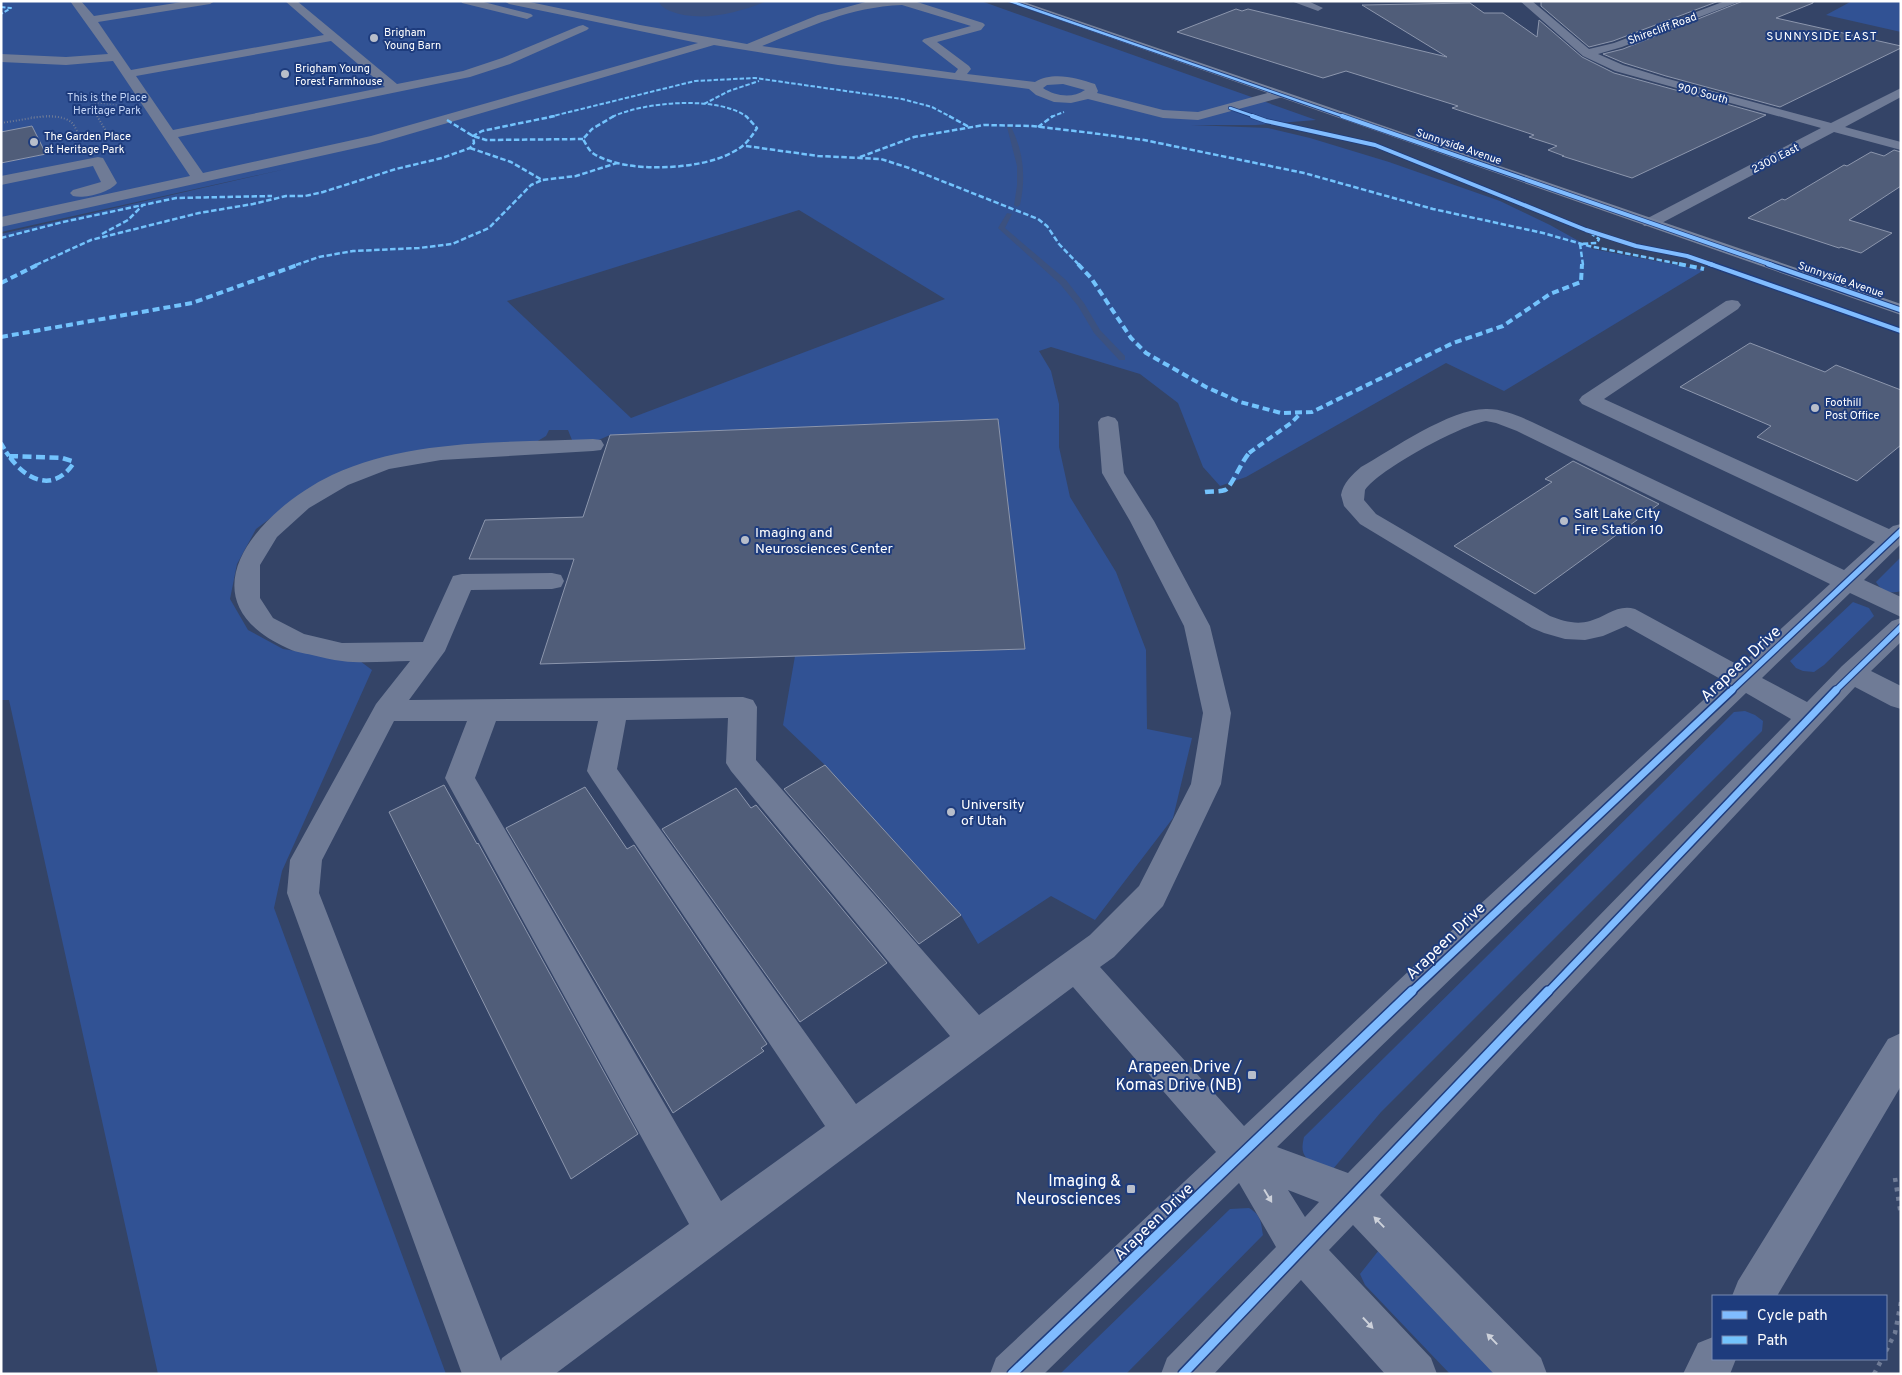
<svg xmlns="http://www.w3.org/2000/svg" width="1902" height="1375" viewBox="0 0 1902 1375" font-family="Overpass,sans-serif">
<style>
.green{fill:#315294;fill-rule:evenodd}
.water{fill:#3b5180}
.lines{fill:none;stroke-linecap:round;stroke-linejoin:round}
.stream{fill:#3b5180;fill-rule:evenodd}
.building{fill:#505d79;stroke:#8c96ad}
.path-far2{stroke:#6f7b96;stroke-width:1;stroke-dasharray:1 2;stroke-linecap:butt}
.path-far1{stroke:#6f7b96;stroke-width:2;stroke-dasharray:1 2;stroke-linecap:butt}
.path{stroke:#6f7b96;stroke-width:4.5;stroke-dasharray:4 5.5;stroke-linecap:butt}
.minor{fill:#6f7b96;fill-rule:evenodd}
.major{fill:#78849d;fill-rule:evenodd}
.quiet-far3{stroke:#73c3fd;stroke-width:2;stroke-dasharray:4.5 2;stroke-linecap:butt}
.quiet-far2{stroke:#73c3fd;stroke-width:2.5;stroke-dasharray:5.5 2.5;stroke-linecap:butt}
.quiet-far1{stroke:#73c3fd;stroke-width:4;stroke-dasharray:7 4;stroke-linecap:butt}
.quiet{stroke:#73c3fd;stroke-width:4.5;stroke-dasharray:9 4.5;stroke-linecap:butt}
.cycleway-far5-casing{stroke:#1e3c7d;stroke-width:4}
.cycleway-far4-casing{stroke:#1e3c7d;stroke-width:5.5}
.cycleway-far3-casing{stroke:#1e3c7d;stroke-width:7}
.cycleway-far2-casing{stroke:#1e3c7d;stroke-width:8}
.cycleway-far1-casing{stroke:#1e3c7d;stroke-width:10}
.cycleway-casing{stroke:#1e3c7d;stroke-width:12}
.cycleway-far5{stroke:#80bcff;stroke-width:2.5}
.cycleway-far4{stroke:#80bcff;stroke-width:4}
.cycleway-far3{stroke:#80bcff;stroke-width:4.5}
.cycleway-far2{stroke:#80bcff;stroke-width:5.5}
.cycleway-far1{stroke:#80bcff;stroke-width:7}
.cycleway{stroke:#80bcff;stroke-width:9}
.oneway{fill:#cdd1da}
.poi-dot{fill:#b8beca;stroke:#1e3c7d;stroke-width:2}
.labels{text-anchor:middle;stroke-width:4;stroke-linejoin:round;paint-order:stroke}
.far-street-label{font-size:11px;fill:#fff;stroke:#1e3c7d}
.far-poi-label{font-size:11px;fill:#fff;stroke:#1e3c7d;text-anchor:start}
.far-park-label{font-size:11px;fill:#c4d5f6;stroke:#1e3c7d}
.far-neighbourhood-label{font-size:12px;letter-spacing:1px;fill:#fff;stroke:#1e3c7d}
.poi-label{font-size:14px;fill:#fff;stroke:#1e3c7d;text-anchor:start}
.near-street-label{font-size:16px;fill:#fff;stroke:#1e3c7d}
.near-poi-label{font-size:16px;fill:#fff;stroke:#1e3c7d;text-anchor:end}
</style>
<rect width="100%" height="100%" fill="#344467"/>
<path class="green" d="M1 1H981L1316 120 1256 125H1191L1268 128 1310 138 1389 162 1500 201 1550 225 1593 249 1704 270 1504 391 1446 363 1246 477 1220 486 1203 467 1178 403 1140 374 1051 347 1039 351 1051 371 1059 404V447L1070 497 1116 572 1146 650 1147 729 1192 738 1173 818 1095 920 1051 896 978 944 961 915 825 765 783 725 795 656 1025 649 998 419 610 435 594 442 572 440 568 430H549L546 436 531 445 439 451 292 502 256 529 237 564 230 599 248 630 283 649 360 661 372 670 282 871 274 908 446 1374H158L9 700H1V234L290 168 1 232ZM799 210 945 299 631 418 507 301Z
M1852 1H1901V32L1826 15Z
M1901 557V591C1891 594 1882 592 1876 582Z
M1853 602 1869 608 1874 616 1824 665 1814 672 1803 671 1796 668 1790 661Z
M1745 711 1755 715 1763 721 1762 731 1381 1112 1333 1169 1316 1168C1304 1156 1300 1154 1304 1137L1734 712Z
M1249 1208C1261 1215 1261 1222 1263 1235L1126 1374H1060L1230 1209Z
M1379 1250 1502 1374H1450L1365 1285 1360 1274Z"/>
<path class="water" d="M659 1H767C738 13 700 23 670 11 664 8 660 6 659 1Z"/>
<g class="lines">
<path class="stream" d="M1007 127H1011C1024 152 1026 178 1020 205L1017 207 1014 205 1017 185V166Z
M1007 213 1012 214 1005 228 1066 280 1084 303 1100 330 1125 356V360H1119L1094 333 1078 306 1060 284 999 229 998 228Z"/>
</g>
<path class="building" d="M1541 1H1719L1613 41 1589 47 1541 6Z
M1743 1H1813V3L1776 18 1901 46V48L1780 107 1666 76 1624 63 1603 54 1623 49Z
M1470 3 1484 13H1503L1537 37 1539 20 1582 57 1614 73 1766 115 1632 178 1562 156H1564L1548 150 1557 146 1529 137 1534 135 1452 108 1458 106 1346 71 1323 78 1177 32 1236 9 1242 11 1248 9 1447 57 1362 5Z
M32 126 46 154 1 163V132Z
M1894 150 1901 152V186L1849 220 1892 233 1861 253 1841 247 1839 248 1748 218 1782 199 1785 200 1844 165 1847 166 1871 152 1884 156Z
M1750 343 1825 372 1836 365 1901 390V445L1857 481 1757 437 1771 426 1680 387Z
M998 419 1025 649 540 664 574 559H469L485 520 583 517 610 435Z
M1573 461 1659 504 1535 594 1454 546 1552 482 1545 479Z
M825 765 961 915 919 944 784 789Z
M444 785 477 844 478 843 638 1134 571 1179 389 812Z
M585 787 627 849 634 845 767 1044 761 1048 764 1051 673 1113 506 828Z
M736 788 751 808 756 805 887 963 800 1022 662 829Z"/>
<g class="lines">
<path class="path-far2" d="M31 117H58
M98 117 91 105 97 103 117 105"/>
<path class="path-far1" d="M46 116C53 116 65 117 71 122 76 126 77 134 83 139
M97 116 112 141
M1 123 45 116
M69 137 78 135"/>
<path class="path" d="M1895 1178 1901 1215
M1886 1351 1895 1333 1901 1302
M1874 1374 1882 1359"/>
<path class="minor" d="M70 1H81L94 16 188 1H215L210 4 98 22 131 70 324 35 285 1H297L397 84 463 71 502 58 579 26 583 25 589 28 587 30 510 64 470 77 178 137 203 173 371 136 698 43 509 4 504 1H525L640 25 747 44 818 15 869 1H914L983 23 985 25 981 30 937 42 969 66 971 69 967 74 1035 82C1053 71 1077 78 1095 84L1098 91 1097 93 1163 110 1198 112 1278 90 1284 94 1283 97 1198 120 1163 118 1088 99 1071 103 1054 102 1036 95 1029 89 838 65 714 45 379 143 1 227V217L190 176 113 61 66 65 1 62V54L66 57 108 54ZM902 5 971 26 924 39 922 41 958 69 955 73 762 46C810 27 849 7 902 5ZM331 41 385 87 173 130 136 76ZM1063 84 1085 90C1072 99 1055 96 1043 88L1047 85Z
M461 1H480L531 14 533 16 527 19 462 3Z
M1291 1H1308L1323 8 1318 11Z
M1520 1H1532L1589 49 1614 43 1725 1H1741L1622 47 1598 54 1623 65 1665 78 1831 123 1901 88V97L1845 127 1901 142V150L1834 132 1656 226H1644L1642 223 1644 220 1821 128 1615 71 1583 56Z
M98 157 103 158 117 183C109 193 84 199 73 196L70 193 73 190 101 182 93 166 1 185V176Z
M1732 300 1738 301 1741 305 1738 309 1604 399 1889 529 1893 526 1901 524 1900 545 1864 580 1901 597V617L1850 593 1762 678 1807 702 1842 666 1892 621 1901 618V642L1871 671 1901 686V709L1891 706 1855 687 1380 1195 1541 1358 1547 1374H1494L1353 1225 1329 1250 1431 1358 1437 1374H1385L1301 1280 1214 1374H1161L1167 1358 1276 1247 1239 1183 1044 1374H990L996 1358 1216 1152 1073 987 555 1374H462L287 893 290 860 295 851 376 704 410 661C388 661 364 664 342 661 332 660 322 657 312 655 304 653 294 652 287 648 178 598 261 509 332 475 411 438 508 443 593 439L601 440 604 445 601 450 593 451 441 460 389 469 348 485 309 508 277 537 260 565V598L273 618 304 634 342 643 423 642 453 576 462 574 552 573 561 575 564 581 561 587 552 589 471 590 445 651 409 700 743 697 753 700 757 707 756 760 979 1015 1090 935 1139 886 1191 784 1203 713 1184 626 1130 521 1102 473 1098 422 1101 418 1108 416 1115 418 1118 422 1124 473 1154 521 1210 626 1231 713 1221 784 1163 906 1114 957 1100 967 1244 1126 1464 919 1724 681 1626 626 1603 636 1585 640 1565 639 1544 633 1532 628 1360 524 1344 506 1341 495C1343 483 1352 475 1361 467 1393 449 1451 408 1487 409 1503 409 1519 416 1532 422L1844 570 1875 542 1582 404 1579 400 1582 396 1726 301ZM1486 421 1496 423 1517 431 1830 584 1740 666 1635 609C1617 604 1606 617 1590 621 1576 625 1563 621 1550 616L1376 514 1364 500 1365 490C1378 470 1461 425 1486 421ZM1746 693 1791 719 1348 1173 1277 1147ZM728 718 726 763 731 771 950 1036 856 1104 617 769 626 720ZM394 721H467L445 778 689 1224 502 1358 501 1361 319 893 322 860ZM496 721H598L587 771 592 779 825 1126 721 1201 475 778ZM1288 1190 1319 1202 1305 1217Z
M1901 1033V1086L1777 1296H1732L1738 1281 1888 1039Z
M1713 1337V1359H1736L1730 1374H1683L1698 1343Z"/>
<path class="major" d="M1005 1H1021L1901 304V315Z"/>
<path class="quiet-far3" d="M1 7 11 8 1 14
M704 104 729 91 759 81
M549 117 695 81 755 78 902 99 932 107 951 117
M612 117C643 102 718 95 747 117
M1051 117 1064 112"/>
<path class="quiet-far2" d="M614 116 592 129 583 139C586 144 589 151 594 154 626 174 702 170 733 152 745 146 750 139 757 128L746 116
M949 116 969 127
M447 120 473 136 486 140 583 139
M1038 127 1053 116
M746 146 818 156 881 159 909 168 1038 219 1047 226 1059 244 1079 265
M470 148 511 162 542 180 576 176 617 163
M860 157 914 137 984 125 1032 126 1092 133 1144 140 1304 173 1433 209 1543 233 1589 246 1685 265
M102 234 128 220 143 205 176 198 272 196
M1 238 63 222 143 205
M36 265 91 240 199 213 253 204 286 196H305L323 192 396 169 442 158 470 148 474 143 473 136 482 131 555 116
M296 265 319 257 353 251 419 248 452 244 489 228 531 185 542 180
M1583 265 1580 244 1597 243 1599 239 1592 234"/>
<path class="quiet-far1" d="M1078 264 1091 278 1131 338 1146 353 1206 387 1240 402 1281 413 1312 412 1453 343 1503 326 1550 294 1581 282 1582 264
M1679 264 1704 269
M1 283 39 264
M1 337 192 303 300 264
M1 443 7 453
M1249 453 1291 423 1301 413"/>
<path class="quiet" d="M6 452 9 456
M9 456 62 458 72 461 73 464C53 493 26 480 9 456Z
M1205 492C1211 491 1219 492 1225 490 1231 488 1242 460 1250 452"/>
<defs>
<path id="cycleway-far5" d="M1010 1 1345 117
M1230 108 1256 117"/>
<path id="cycleway-far4" d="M1252 116 1266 121 1375 145 1586 230 1636 246 1687 256 1713 265
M1342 116 1772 265"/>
<path id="cycleway-far3" d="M1710 264 1901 331
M1768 264 1901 310"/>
<path id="cycleway-far2" d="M1731 691 1901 531
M1835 691 1901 627"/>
<path id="cycleway-far1" d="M1410 993 1732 690
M1547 993 1836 690"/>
<path id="cycleway" d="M1012 1374 1412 991
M1183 1374 1548 991"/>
</defs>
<use href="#cycleway-far5" class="cycleway-far5-casing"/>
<use href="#cycleway-far4" class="cycleway-far4-casing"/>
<use href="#cycleway-far3" class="cycleway-far3-casing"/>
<use href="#cycleway-far2" class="cycleway-far2-casing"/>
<use href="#cycleway-far1" class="cycleway-far1-casing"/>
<use href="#cycleway" class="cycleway-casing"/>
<use href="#cycleway-far5" class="cycleway-far5"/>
<use href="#cycleway-far4" class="cycleway-far4"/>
<use href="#cycleway-far3" class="cycleway-far3"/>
<use href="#cycleway-far2" class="cycleway-far2"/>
<use href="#cycleway-far1" class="cycleway-far1"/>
<use href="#cycleway" class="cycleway"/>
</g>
<defs><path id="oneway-solid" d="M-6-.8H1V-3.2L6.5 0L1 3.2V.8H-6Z" transform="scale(1.25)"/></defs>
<g class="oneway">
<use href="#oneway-solid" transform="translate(1268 1196) rotate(59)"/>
<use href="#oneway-solid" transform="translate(1379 1222) rotate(-134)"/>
<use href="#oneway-solid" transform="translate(1368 1323) rotate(47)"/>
<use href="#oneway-solid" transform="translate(1492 1339) rotate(-134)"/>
</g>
<g class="poi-dot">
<circle cx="374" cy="38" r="5"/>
<circle cx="285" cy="74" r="5"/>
<circle cx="34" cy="142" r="5"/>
<circle cx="1815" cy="408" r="5"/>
<circle cx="1564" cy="521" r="5"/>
<circle cx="745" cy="540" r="5"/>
<circle cx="951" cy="812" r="5"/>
<rect x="1247" y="1070" width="10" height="10" rx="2.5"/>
<rect x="1126" y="1184" width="10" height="10" rx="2.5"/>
</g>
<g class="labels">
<g class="far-street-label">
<text transform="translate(1662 28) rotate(-20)" y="4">Shirecliff Road</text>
<text transform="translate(1703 93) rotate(15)" y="4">900 South</text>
<text transform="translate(1459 146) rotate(19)" y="4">Sunnyside Avenue</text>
<text transform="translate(1775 158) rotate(-27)" y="4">2300 East</text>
<text transform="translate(1841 279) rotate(19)" y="4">Sunnyside Avenue</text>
</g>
<g class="far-poi-label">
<text x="384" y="36">Brigham<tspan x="384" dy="13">Young Barn</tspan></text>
<text x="295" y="72">Brigham Young<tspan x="295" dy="13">Forest Farmhouse</tspan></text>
<text x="44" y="140">The Garden Place<tspan x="44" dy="13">at Heritage Park</tspan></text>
<text x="1825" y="406">Foothill<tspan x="1825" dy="13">Post Office</tspan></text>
</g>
<g class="far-park-label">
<text x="107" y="101">This is the Place<tspan x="107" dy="13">Heritage Park</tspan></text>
</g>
<g class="far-neighbourhood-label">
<text x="1822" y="40">SUNNYSIDE EAST</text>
</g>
<g class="poi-label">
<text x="1574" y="518">Salt Lake City<tspan x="1574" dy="16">Fire Station 10</tspan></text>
<text x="755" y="537">Imaging and<tspan x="755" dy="16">Neurosciences Center</tspan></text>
<text x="961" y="809">University<tspan x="961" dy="16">of Utah</tspan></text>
</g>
<g class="near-street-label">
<text transform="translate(1740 663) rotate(-43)" y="6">Arapeen Drive</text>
<text transform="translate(1445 940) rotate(-44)" y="6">Arapeen Drive</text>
<text transform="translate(1153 1221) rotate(-44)" y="6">Arapeen Drive</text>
</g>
<g class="near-poi-label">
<text x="1242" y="1072">Arapeen Drive /<tspan x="1242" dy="18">Komas Drive (NB)</tspan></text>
<text x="1121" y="1186">Imaging &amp;<tspan x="1121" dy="18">Neurosciences</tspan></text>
</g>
</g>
<rect width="1902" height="1375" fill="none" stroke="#ffffff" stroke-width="5"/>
<rect x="1712" y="1295" width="175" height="65" fill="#1e3c7d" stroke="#788ab1"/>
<rect x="1722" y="1311" width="25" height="8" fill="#80bcff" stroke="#788ab1"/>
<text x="1757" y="1320" font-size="15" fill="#ffffff">Cycle path</text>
<rect x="1722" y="1336" width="25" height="8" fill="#73c3fd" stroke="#788ab1"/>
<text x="1757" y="1345" font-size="15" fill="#ffffff">Path</text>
</svg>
